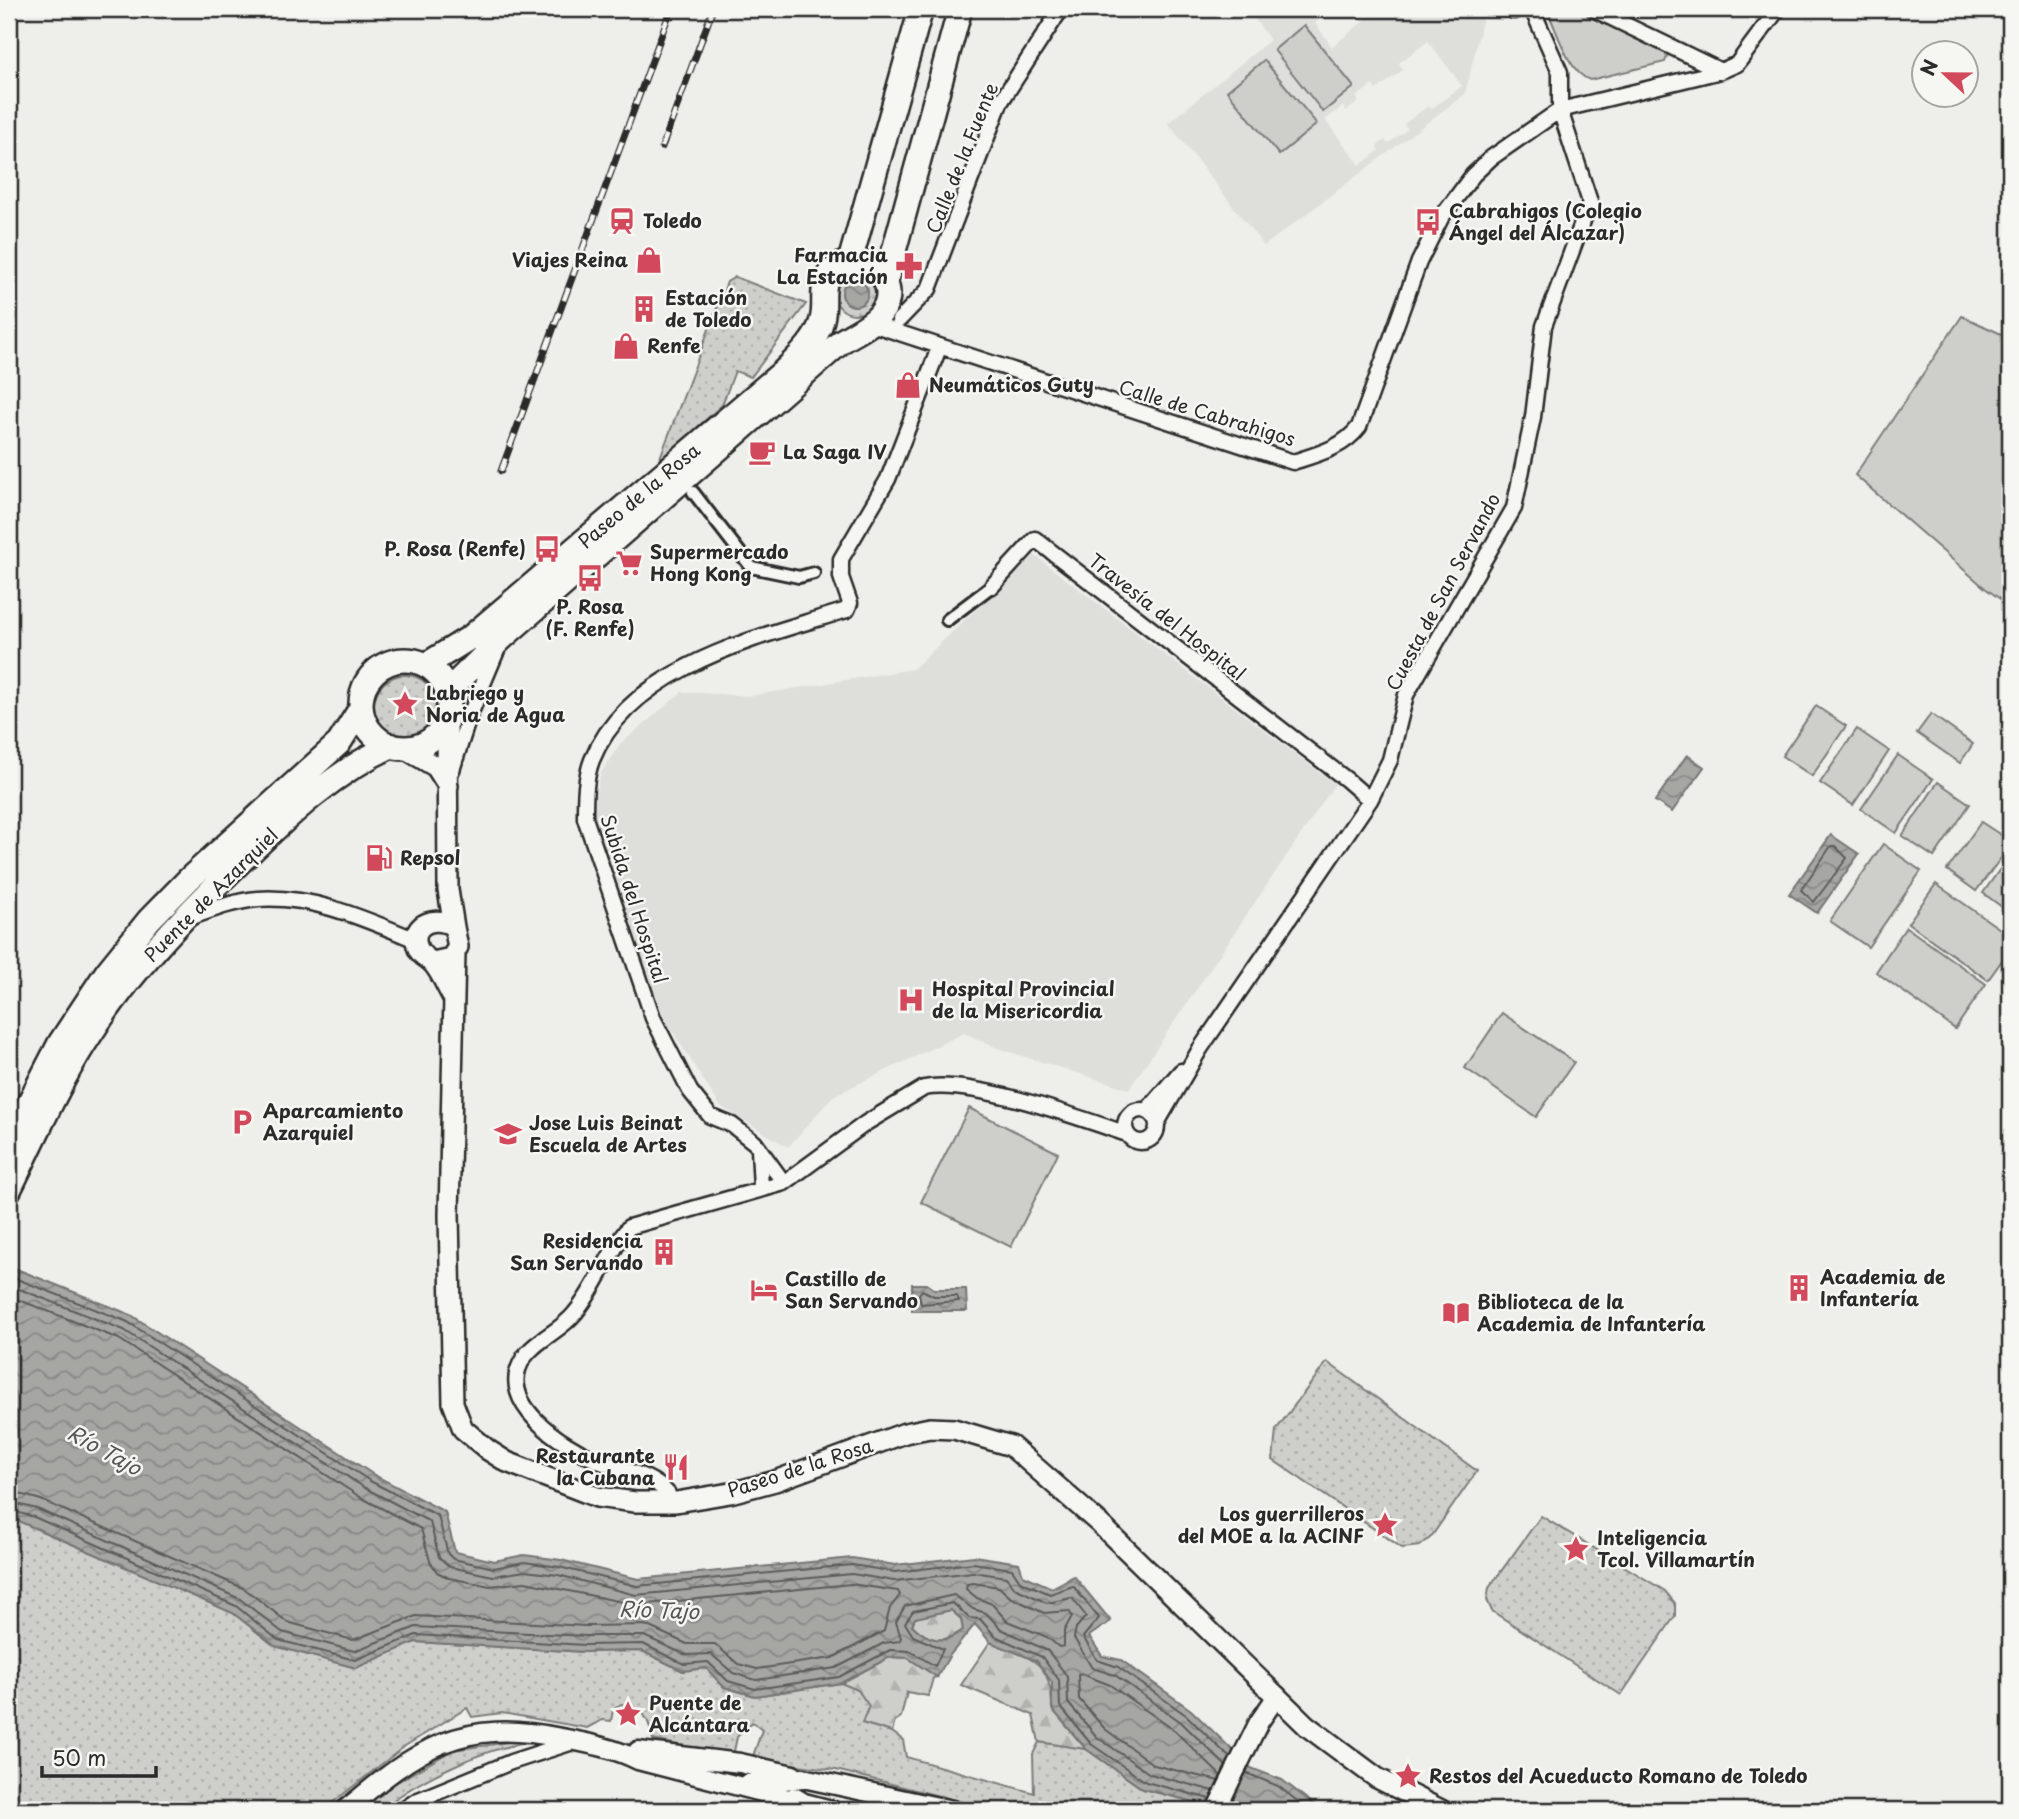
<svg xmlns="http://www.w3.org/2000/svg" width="2019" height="1819" viewBox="0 0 2019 1819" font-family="'Playpen Sans',sans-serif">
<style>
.built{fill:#dededb;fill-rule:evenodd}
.grass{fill:url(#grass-dots);stroke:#7c7c7a;stroke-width:2}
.forest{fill:url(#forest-firs);stroke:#7c7c7a;stroke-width:2}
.park{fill:#cececa;stroke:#7c7c7a;stroke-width:2}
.water{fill:url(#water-waves);stroke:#757573;stroke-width:2;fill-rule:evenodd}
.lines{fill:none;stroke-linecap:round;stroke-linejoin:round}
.shore{stroke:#5c5c5b;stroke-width:2}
.pedestrian-casing{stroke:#2b2b2b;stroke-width:16}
.minor-casing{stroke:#2b2b2b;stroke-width:19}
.tertiary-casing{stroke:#2b2b2b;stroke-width:23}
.secondary-casing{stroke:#2b2b2b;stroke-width:24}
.primary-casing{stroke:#2b2b2b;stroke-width:28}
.pedestrian{stroke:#f6f6f2;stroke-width:10}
.minor{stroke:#f6f6f2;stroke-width:14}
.tertiary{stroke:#f6f6f2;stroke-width:18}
.secondary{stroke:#f6f6f2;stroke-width:19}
.primary{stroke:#f6f6f2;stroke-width:23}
.rail-casing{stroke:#2b2b2b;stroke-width:7}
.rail{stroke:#f6f6f2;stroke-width:4.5;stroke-dasharray:13;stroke-linecap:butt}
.labels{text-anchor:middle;stroke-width:5;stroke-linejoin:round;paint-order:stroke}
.street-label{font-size:19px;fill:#2b2b2b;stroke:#f6f6f2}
.poi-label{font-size:19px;font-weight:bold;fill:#2b2b2b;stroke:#f6f6f2;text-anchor:start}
.water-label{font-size:21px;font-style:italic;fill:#565655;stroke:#f6f6f2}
</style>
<defs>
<pattern id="grass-dots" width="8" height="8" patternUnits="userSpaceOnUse" patternTransform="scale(1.75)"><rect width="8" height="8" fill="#cececa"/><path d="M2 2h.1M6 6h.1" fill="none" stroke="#b1b1ae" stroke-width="1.8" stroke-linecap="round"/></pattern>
<pattern id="forest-firs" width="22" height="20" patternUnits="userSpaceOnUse" patternTransform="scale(1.75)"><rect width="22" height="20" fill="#cececa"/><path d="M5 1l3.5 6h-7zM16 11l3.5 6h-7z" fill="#b1b1ae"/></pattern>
<pattern id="water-waves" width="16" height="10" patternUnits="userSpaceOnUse" patternTransform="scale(1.75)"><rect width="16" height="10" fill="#a6a6a3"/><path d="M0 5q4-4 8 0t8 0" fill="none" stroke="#878785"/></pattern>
</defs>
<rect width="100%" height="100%" fill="#eeeeea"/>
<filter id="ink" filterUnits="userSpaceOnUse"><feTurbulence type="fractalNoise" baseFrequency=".0143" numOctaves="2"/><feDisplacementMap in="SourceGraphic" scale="14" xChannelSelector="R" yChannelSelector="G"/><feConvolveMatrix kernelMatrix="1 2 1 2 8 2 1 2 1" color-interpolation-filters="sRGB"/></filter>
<g filter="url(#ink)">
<path class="built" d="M1248 9H1333L1315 23 1332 47 1371 15 1374 18 1387 9H1485L1465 94 1264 246 1168 123 1270 40ZM1428 41 1462 86 1431 109 1428 106 1404 124 1408 129 1388 144 1385 140 1377 146 1379 151 1360 165 1325 120 1343 106 1346 111 1359 102 1356 97 1372 85 1376 90 1403 70 1399 63Z
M1034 555 1335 784 1129 1089 997 1048 964 1033 833 1096 788 1147 720 1106 655 1004 594 821 592 808 601 773 620 744 682 692 750 696 913 669Z"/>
<path class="grass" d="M834 293a21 21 0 1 1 42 0a21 21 0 1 1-42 0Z
M735 277 806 304 751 377 735 371 722 405 658 463 727 282Z
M374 706a31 31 0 1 1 62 0a31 31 0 1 1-62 0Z
M1327 1362 1477 1471 1431 1537 1420 1546 1402 1548 1273 1460 1276 1430Z
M1541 1516 1665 1591 1675 1603V1616L1621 1695 1492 1611 1487 1600 1489 1588Z
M9 1517 233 1613 275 1646 356 1668 415 1642 585 1652 642 1651 683 1671 706 1668 724 1687 755 1696 841 1683 858 1690 869 1706 862 1723 892 1732 903 1740 906 1757 1034 1793 1033 1754 1039 1742 1086 1749 1143 1789 1207 1805 1214 1810H962L963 1802 836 1770 752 1759 762 1730 752 1722 737 1737 733 1756 653 1740C649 1718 644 1708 621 1704L613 1710 611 1721 602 1720 587 1728 502 1713 472 1717 467 1708 405 1746 323 1810H9Z
M516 1741 531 1743C486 1746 415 1781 381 1810H361L392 1785 453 1750Z"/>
<path class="forest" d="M951 1610 961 1619 963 1630C944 1644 930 1643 912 1625L915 1618Z
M990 1642C1031 1659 1052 1659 1052 1709L1086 1749 1039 1742 1033 1715 961 1685Z
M890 1657 908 1658 937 1677 933 1678 928 1696 907 1692 901 1717 895 1721 892 1732 862 1723 869 1706 858 1690 841 1683Z"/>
<path class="park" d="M1554 9H1578L1668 54 1665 62 1590 80C1569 73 1559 36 1550 17Z
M1304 25 1354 87 1323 112 1274 50Z
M1264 60 1317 124 1279 155 1227 91Z
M1962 316 2010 338V606L1985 588 1855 475Z
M1816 706 1846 726 1812 776 1782 756Z
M1931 714 1973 744 1960 763 1917 733Z
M1857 729 1889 751 1853 805 1820 783Z
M1898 755 1933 779 1896 833 1861 809Z
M1938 782 1970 804 1934 857 1902 836Z
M1981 822 2010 841V846L1976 891 1947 870Z
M1883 844 1921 871 1868 947 1830 921Z
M2010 855V913L1983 893Z
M1936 884 2010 936V949L1988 980 1908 923Z
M1906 927 1986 984 1955 1029 1876 972Z
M1502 1013 1574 1062 1536 1117 1465 1068Z
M969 1108 1058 1153 1011 1247 921 1202Z"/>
<path class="water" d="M842 293a13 13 0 1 1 26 0a13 13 0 1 1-26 0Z
M1687 755 1704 767 1672 812 1655 801Z
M1831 835 1859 854 1817 913 1789 894Z
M9 1266 131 1315 374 1475 445 1512 455 1552 494 1561 524 1555 561 1560 638 1579 852 1558 895 1565 974 1556 1019 1563 1023 1575 1052 1588 1074 1576 1111 1621 1089 1636 1102 1656 1121 1660 1191 1710 1251 1768 1282 1780 1321 1810H1214L1206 1805 1143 1789 1086 1749 1052 1709V1683L1037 1661 990 1642 975 1624 950 1655 937 1677 908 1658 890 1657 841 1683 755 1696 724 1687 706 1668 683 1671 642 1651 585 1652 415 1642 356 1668 275 1646 233 1613 9 1517ZM951 1610 961 1619 963 1630C944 1644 930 1643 912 1625L915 1618Z
M912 1284H927L934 1289H966L967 1311H912Z"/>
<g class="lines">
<path class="shore" d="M1831 846H1835L1847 858 1814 902 1801 890Z
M9 1276 128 1322 370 1481 438 1516 448 1554 453 1559 494 1568 524 1562 559 1567 637 1586 852 1565 895 1572 973 1563 1012 1569 1020 1581 1050 1594 1073 1586 1099 1618 1083 1637 1097 1660 1118 1667 1186 1715 1230 1758
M9 1285 124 1330 365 1488 430 1522 439 1557 450 1567 493 1576 525 1571 558 1575 636 1595 852 1574 894 1581 973 1572 1006 1577 1015 1588 1047 1603 1072 1598 1086 1616 1076 1628 1074 1638 1092 1668 1115 1675 1181 1722 1226 1766
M922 1290 934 1296H957L959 1301 921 1304 919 1294Z
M9 1296 119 1339 360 1497 421 1529 430 1561 437 1572 449 1578 490 1586 525 1582 637 1605 851 1584 898 1591 900 1595 890 1608 884 1631 832 1658 757 1669 738 1664 715 1644H687L645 1625 586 1626 416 1616 353 1640 287 1622 245 1589 41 1500 9 1491
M9 1502 37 1509 240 1599 282 1632 354 1651 416 1627 586 1636H644L686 1655 711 1654 733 1673 756 1680 836 1668 884 1643 899 1641 901 1638 896 1622 905 1606 954 1595 973 1609 986 1613 1001 1629 1048 1651 1067 1676 1068 1703 1097 1737 1150 1774 1214 1791
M9 1510 34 1517 236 1606 278 1640 355 1660 416 1635 585 1645 643 1644 684 1664 708 1662 728 1681 755 1689 839 1677 890 1650 910 1651 935 1666 943 1649 913 1636 905 1623 913 1611 953 1603 969 1618 980 1619 995 1636 1042 1657 1059 1680 1060 1706 1091 1744 1146 1782 1210 1799
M973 1583 999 1587 1010 1597 1044 1613 1069 1611 1072 1616 1064 1631V1646L1059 1647 1047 1637 1007 1621 992 1604 977 1598 966 1589 967 1584Z
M1246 1773 1278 1786 1309 1810
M1219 1781 1154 1765 1105 1729 1079 1699 1078 1675 1082 1674 1110 1685 1174 1730 1221 1776"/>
<defs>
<path id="pedestrian" d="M693 492 751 567 799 577 814 573
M947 620 992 586"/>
<path id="minor" d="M1593 9 1721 71
M1105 10 1106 9
M1514 11 1516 9
M899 320 929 289 1000 103 1061 9
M869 323 1293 462C1318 454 1343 448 1359 427L1419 262 1441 218 1473 175 1491 158 1560 110 1721 71 1737 64 1778 9
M992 586 1035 539 1347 780 1370 800
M452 770 469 717 498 648
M189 918C212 910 234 901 258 899 313 895 367 920 416 940
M1125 1126a16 16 0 1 1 32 0a16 16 0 1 1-32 0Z
M1147 1110 1181 1071
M1157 1123 1200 1049 1370 800 1390 760 1406 695 1514 508 1533 417 1544 326 1590 202 1560 110V72L1532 9
M759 1149 761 1188
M784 1183 755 1143 732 1125 710 1116 690 1091 653 1018 585 818C585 798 585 778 592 760 630 666 760 637 847 610L850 603 841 577V559L888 479 939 348
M668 1502V1494C651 1473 619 1470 596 1460 562 1445 495 1403 523 1359 535 1340 561 1331 575 1313 597 1287 608 1253 629 1227L784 1183 866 1123 924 1088C970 1078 1080 1118 1127 1134
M403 1810 416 1801 511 1762 576 1741"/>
<path id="tertiary" d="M638 1751 740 1763 793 1775
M747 1784 803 1778 952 1810
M794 1797 804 1803 831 1810
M345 1810C419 1748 461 1717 561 1738 587 1743 614 1748 638 1760L804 1803
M1216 1810 1259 1722 1277 1696"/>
<path id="secondary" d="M447 715 448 890 454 927
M404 748 436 767 448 786
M455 953 449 1215 453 1403 463 1429 488 1450 507 1462 597 1497 635 1502H676L730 1493 775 1481 905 1433 930 1428 954 1429 1011 1446 1099 1523 1307 1726 1377 1778 1441 1810
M433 962 451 958 458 947 454 927C439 915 410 922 417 946 420 957 430 958 435 966 442 975 446 986 452 996"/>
<path id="primary" d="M850 261 921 9
M886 280 960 9
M361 704a44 44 0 1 1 88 0a44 44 0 1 1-88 0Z
M426 665 471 637 784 371C798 357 817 340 822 320 827 302 818 284 833 270 862 244 905 282 881 313 873 325 854 333 842 341L502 638 456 683 449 700
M9 1142 60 1043 107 972 149 920 189 879 339 743 361 708
M9 1190C33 1142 55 1090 84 1044 127 975 182 918 240 862 286 818 332 773 391 746"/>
</defs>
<use href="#pedestrian" class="pedestrian-casing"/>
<use href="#minor" class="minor-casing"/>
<use href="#tertiary" class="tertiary-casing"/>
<use href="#secondary" class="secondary-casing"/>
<use href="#primary" class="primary-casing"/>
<use href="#pedestrian" class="pedestrian"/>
<use href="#minor" class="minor"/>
<use href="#tertiary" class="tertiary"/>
<use href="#secondary" class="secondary"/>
<use href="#primary" class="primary"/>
<defs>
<path id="rail" d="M662 147 713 9
M501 471 671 9"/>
</defs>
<use href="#rail" class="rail-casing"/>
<use href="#rail" class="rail"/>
</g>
</g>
<defs>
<symbol id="station-bare" viewBox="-9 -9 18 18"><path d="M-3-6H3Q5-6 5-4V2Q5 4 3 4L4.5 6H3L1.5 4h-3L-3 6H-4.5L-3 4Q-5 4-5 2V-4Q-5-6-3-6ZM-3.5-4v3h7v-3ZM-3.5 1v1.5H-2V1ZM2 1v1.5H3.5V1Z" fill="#d1495b" stroke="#f6f6f2" stroke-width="2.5" paint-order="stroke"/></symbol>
<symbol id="bus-bare" viewBox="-9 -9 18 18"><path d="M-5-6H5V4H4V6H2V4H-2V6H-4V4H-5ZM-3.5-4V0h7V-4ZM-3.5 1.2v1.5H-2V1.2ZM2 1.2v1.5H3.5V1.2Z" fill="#d1495b" stroke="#f6f6f2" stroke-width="2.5" paint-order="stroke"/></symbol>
<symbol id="shop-bare" viewBox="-9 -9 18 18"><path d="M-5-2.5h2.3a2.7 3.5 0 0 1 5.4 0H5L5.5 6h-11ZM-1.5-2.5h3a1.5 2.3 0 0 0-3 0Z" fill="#d1495b" stroke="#f6f6f2" stroke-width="2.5" paint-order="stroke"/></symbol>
<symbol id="pharmacy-bare" viewBox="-9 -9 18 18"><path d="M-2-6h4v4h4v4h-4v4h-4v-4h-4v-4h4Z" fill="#d1495b" stroke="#f6f6f2" stroke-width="2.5" paint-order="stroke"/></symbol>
<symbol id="building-bare" viewBox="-9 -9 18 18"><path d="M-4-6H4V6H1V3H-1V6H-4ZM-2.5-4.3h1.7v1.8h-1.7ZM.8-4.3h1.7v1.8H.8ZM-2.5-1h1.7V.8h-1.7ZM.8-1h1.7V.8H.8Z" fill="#d1495b" stroke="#f6f6f2" stroke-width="2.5" paint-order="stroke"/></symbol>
<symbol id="cafe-bare" viewBox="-9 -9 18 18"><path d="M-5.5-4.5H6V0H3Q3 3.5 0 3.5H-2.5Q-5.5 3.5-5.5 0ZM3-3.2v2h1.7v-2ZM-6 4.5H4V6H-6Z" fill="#d1495b" stroke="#f6f6f2" stroke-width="2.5" paint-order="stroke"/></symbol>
<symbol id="supermarket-bare" viewBox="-9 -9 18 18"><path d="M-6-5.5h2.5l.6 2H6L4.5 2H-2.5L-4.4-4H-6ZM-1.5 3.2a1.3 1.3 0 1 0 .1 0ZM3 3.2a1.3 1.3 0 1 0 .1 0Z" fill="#d1495b" stroke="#f6f6f2" stroke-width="2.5" paint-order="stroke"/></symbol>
<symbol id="sight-bare" viewBox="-9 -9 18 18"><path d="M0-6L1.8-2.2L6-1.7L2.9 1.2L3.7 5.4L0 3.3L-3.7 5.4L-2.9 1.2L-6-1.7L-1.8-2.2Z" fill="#d1495b" stroke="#f6f6f2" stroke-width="2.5" paint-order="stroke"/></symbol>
<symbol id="fuel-bare" viewBox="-9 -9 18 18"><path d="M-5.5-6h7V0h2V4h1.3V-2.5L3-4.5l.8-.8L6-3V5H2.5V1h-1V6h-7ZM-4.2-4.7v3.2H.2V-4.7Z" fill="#d1495b" stroke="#f6f6f2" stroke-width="2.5" paint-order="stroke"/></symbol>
<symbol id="hospital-bare" viewBox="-9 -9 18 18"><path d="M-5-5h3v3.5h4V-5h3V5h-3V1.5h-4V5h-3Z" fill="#d1495b" stroke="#f6f6f2" stroke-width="2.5" paint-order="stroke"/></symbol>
<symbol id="parking-bare" viewBox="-9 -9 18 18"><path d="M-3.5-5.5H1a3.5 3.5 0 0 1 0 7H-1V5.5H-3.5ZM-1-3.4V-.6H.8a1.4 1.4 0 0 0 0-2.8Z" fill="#d1495b" stroke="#f6f6f2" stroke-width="2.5" paint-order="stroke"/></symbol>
<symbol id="school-bare" viewBox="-9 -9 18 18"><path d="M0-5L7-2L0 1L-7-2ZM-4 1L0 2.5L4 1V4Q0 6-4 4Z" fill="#d1495b" stroke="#f6f6f2" stroke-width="2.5" paint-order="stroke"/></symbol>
<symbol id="hotel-bare" viewBox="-9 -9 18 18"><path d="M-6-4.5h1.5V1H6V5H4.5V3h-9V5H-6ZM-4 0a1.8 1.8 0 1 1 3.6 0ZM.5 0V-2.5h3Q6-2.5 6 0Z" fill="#d1495b" stroke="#f6f6f2" stroke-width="2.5" paint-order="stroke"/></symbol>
<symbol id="library-bare" viewBox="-9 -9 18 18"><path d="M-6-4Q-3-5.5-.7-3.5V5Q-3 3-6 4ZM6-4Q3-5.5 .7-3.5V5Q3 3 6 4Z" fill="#d1495b" stroke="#f6f6f2" stroke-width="2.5" paint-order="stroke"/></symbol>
<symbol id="restaurant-bare" viewBox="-9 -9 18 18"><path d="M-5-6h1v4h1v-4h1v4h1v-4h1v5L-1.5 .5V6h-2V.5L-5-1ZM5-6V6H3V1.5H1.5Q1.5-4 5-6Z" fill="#d1495b" stroke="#f6f6f2" stroke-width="2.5" paint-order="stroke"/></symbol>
</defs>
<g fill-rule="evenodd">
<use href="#station-bare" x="603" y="202" width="38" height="38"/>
<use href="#bus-bare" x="1409" y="203" width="38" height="38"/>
<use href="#shop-bare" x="630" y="241" width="38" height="38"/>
<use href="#pharmacy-bare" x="890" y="247" width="38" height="38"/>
<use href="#building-bare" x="625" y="290" width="38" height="38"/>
<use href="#shop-bare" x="607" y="327" width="38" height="38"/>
<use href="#shop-bare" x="889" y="366" width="38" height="38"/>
<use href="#cafe-bare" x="743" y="433" width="38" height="38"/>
<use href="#bus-bare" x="528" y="530" width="38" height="38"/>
<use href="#supermarket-bare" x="610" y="544" width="38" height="38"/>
<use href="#bus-bare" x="571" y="559" width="38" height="38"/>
<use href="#sight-bare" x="386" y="685" width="38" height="38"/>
<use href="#fuel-bare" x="360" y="839" width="38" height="38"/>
<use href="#hospital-bare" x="892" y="981" width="38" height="38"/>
<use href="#parking-bare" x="223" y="1103" width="38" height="38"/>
<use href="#school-bare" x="489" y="1115" width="38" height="38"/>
<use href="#building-bare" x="645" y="1233" width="38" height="38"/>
<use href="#building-bare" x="1780" y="1269" width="38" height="38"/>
<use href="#hotel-bare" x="745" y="1271" width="38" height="38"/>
<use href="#library-bare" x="1437" y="1294" width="38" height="38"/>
<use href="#restaurant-bare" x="657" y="1448" width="38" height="38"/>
<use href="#sight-bare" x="1366" y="1506" width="38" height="38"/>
<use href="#sight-bare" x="1557" y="1530" width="38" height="38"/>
<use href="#sight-bare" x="609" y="1695" width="38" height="38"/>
<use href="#sight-bare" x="1389" y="1757" width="38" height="38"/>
</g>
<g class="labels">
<g class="street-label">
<text transform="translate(962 158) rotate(-68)" y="7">Calle de la Fuente</text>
<text transform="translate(1207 413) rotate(17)" y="7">Calle de Cabrahigos</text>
<text transform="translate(639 496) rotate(-40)" y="7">Paseo de la Rosa</text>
<text transform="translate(1443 592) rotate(-62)" y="7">Cuesta de San Servando</text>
<text transform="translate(1167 617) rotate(38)" y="7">Travesía del Hospital</text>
<text transform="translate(211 895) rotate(-45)" y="7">Puente de Azarquiel</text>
<text transform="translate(634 899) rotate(72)" y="7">Subida del Hospital</text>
<text transform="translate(800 1468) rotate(-18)" y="7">Paseo de la Rosa</text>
</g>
<g class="poi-label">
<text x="1449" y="218">Cabrahigos (Colegio<tspan x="1449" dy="22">Ángel del Álcazar)</tspan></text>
<text x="643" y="228">Toledo</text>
<text x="888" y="262" text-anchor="end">Farmacia<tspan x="888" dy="22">La Estación</tspan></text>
<text x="628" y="267" text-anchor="end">Viajes Reina</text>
<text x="665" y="305">Estación<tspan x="665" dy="22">de Toledo</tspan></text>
<text x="647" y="353">Renfe</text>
<text x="929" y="392">Neumáticos Guty</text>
<text x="783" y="459">La Saga IV</text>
<text x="526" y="556" text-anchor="end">P. Rosa (Renfe)</text>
<text x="650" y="559">Supermercado<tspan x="650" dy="22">Hong Kong</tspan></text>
<text x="590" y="614" text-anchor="middle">P. Rosa<tspan x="590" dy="22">(F. Renfe)</tspan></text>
<text x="426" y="700">Labriego y<tspan x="426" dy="22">Noria de Agua</tspan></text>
<text x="400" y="865">Repsol</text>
<text x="932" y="996">Hospital Provincial<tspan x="932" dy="22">de la Misericordia</tspan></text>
<text x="263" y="1118">Aparcamiento<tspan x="263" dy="22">Azarquiel</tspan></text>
<text x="529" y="1130">Jose Luis Beinat<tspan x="529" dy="22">Escuela de Artes</tspan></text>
<text x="643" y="1248" text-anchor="end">Residencia<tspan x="643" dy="22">San Servando</tspan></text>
<text x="1820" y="1284">Academia de<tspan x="1820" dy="22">Infantería</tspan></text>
<text x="785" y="1286">Castillo de<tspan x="785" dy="22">San Servando</tspan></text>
<text x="1477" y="1309">Biblioteca de la<tspan x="1477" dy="22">Academia de Infantería</tspan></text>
<text x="655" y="1463" text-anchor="end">Restaurante<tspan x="655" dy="22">la Cubana</tspan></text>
<text x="1364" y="1521" text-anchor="end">Los guerrilleros<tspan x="1364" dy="22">del MOE a la ACINF</tspan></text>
<text x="1597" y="1545">Inteligencia<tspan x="1597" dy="22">Tcol. Villamartín</tspan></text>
<text x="649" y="1710">Puente de<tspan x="649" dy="22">Alcántara</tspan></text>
<text x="1429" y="1783">Restos del Acueducto Romano de Toledo</text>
</g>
<g class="water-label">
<text transform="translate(104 1451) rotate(29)" y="7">Río Tajo</text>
<text transform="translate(659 1611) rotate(2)" y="7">Río Tajo</text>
</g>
</g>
<rect width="2019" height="1819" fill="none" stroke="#f6f6f2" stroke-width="35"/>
<rect x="18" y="18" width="1984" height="1784" fill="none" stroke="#2b2b2b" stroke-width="2.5" filter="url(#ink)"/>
<g transform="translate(1945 74) rotate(292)"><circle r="33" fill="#f6f6f2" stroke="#a5a5a2" stroke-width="2"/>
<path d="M0-5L12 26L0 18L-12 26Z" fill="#d1495b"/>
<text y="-10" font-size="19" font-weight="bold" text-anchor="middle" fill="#2b2b2b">N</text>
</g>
<path d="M42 1766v10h114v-10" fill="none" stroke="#2b2b2b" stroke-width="3.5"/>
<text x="52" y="1766" font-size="21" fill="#2b2b2b" stroke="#f6f6f2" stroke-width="5" paint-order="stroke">50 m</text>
</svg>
